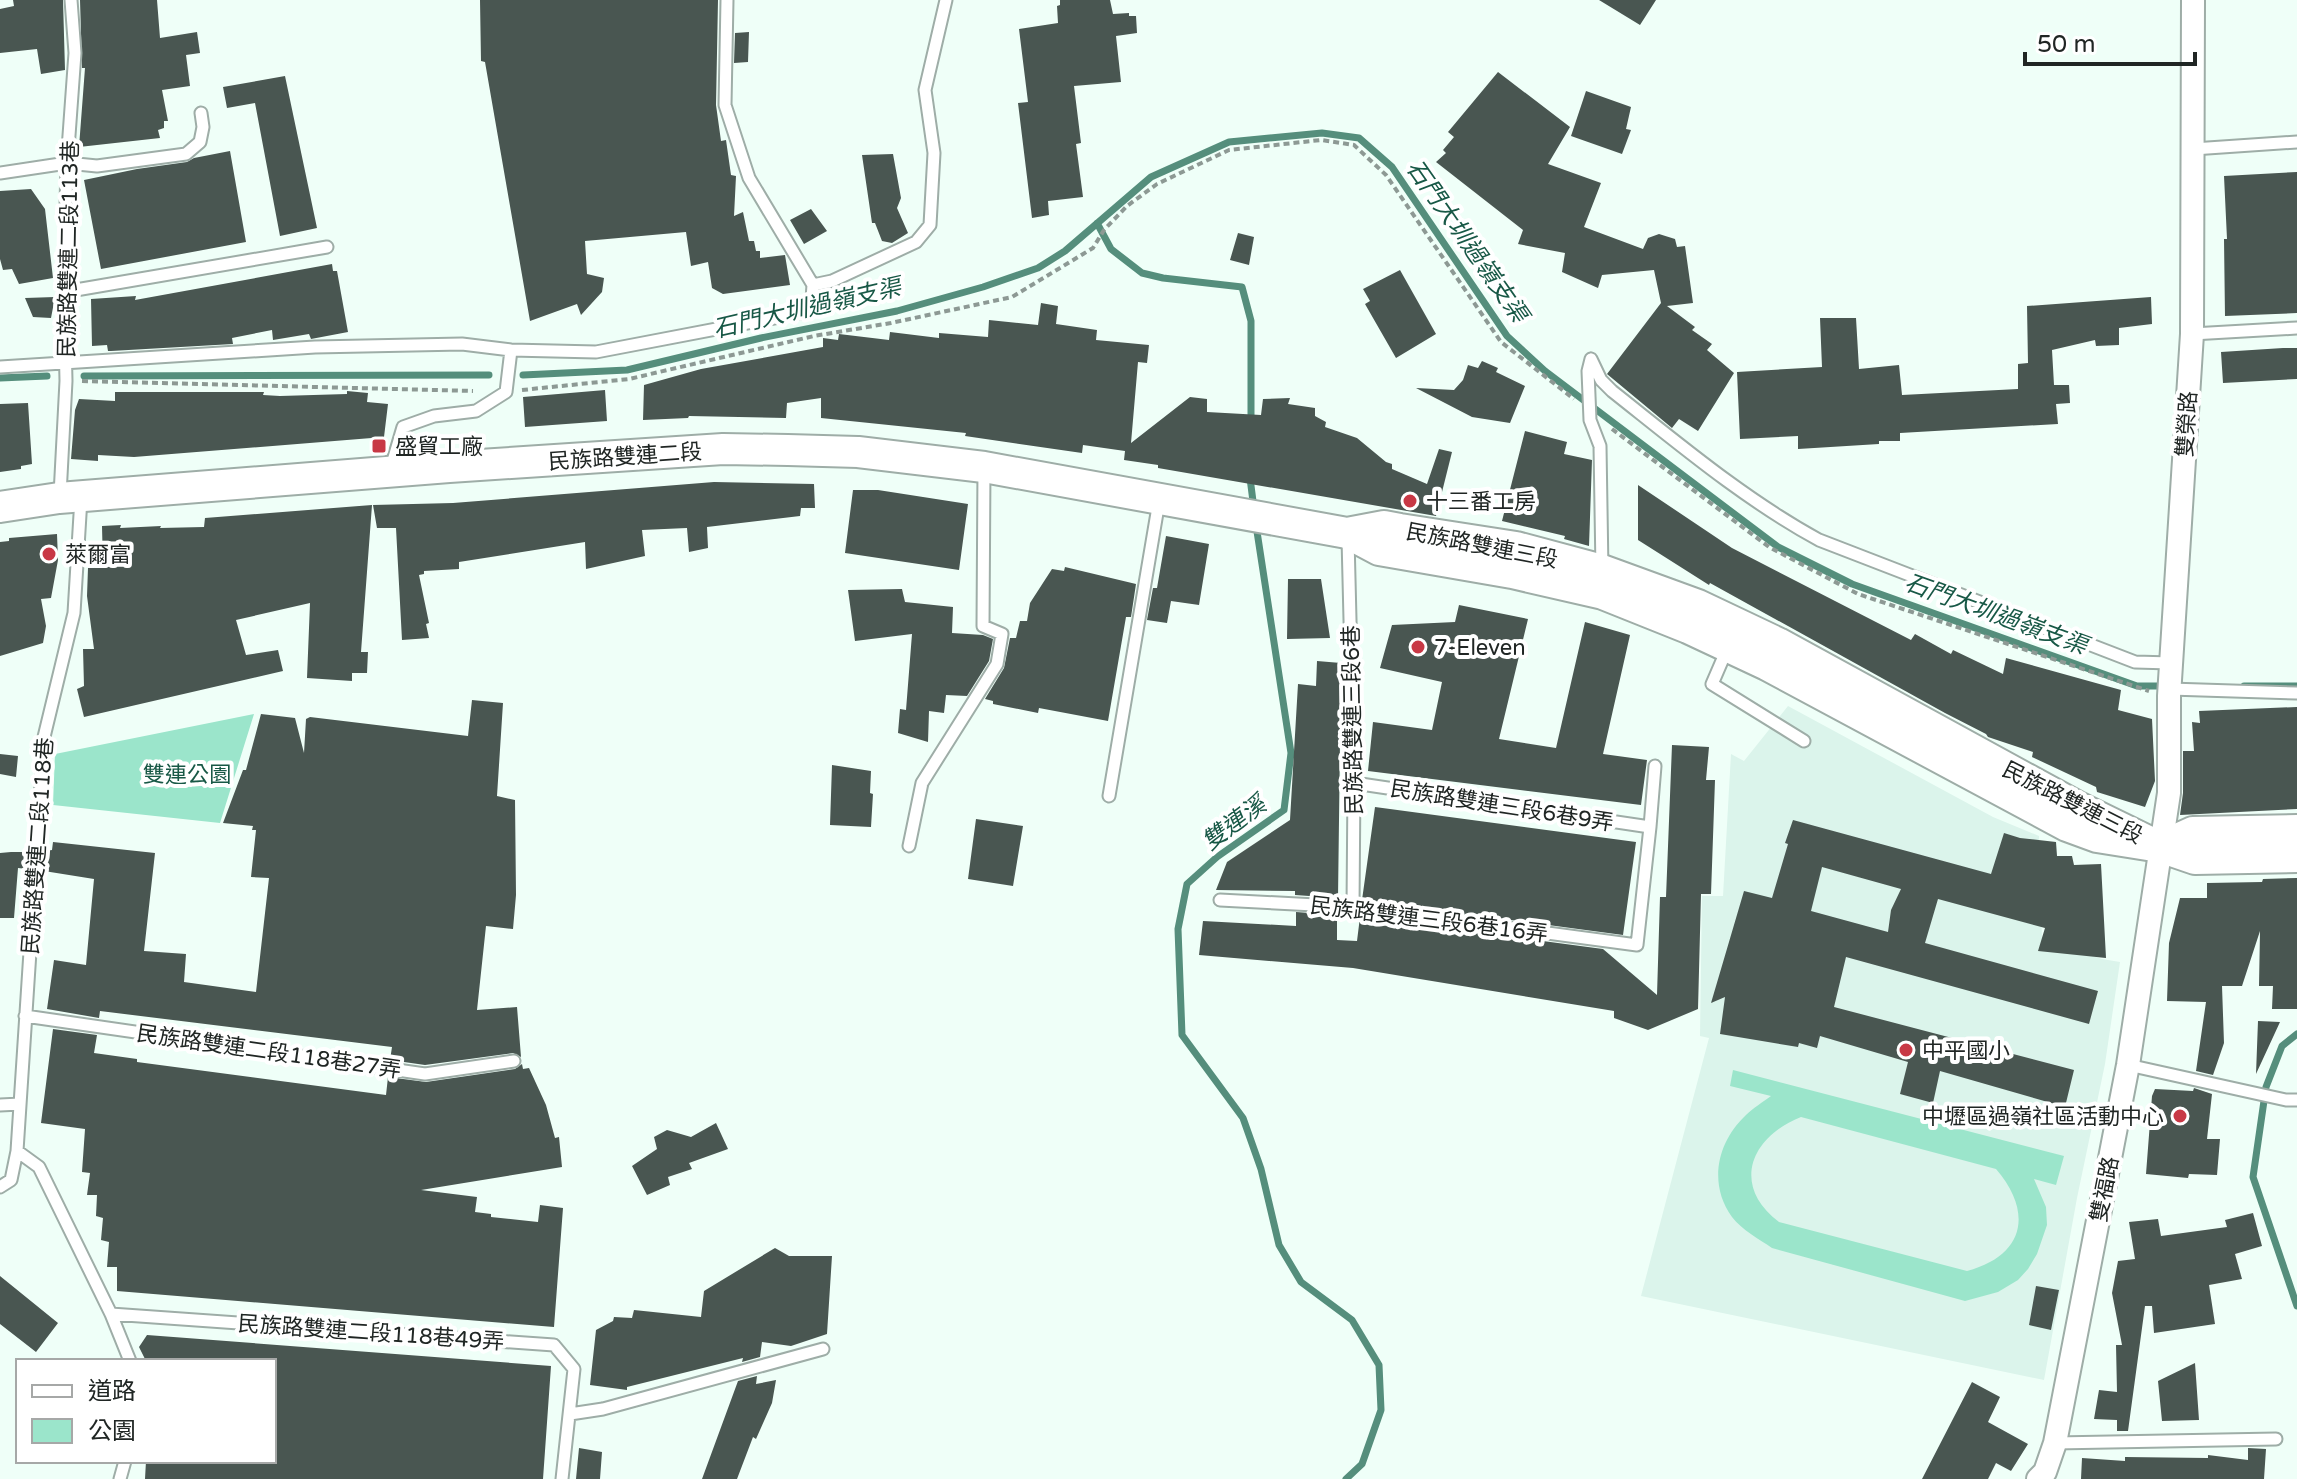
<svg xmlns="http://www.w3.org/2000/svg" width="2297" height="1479" viewBox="0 0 2297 1479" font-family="'Varela Round','Noto Sans TC',sans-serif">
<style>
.built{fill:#dbf4eb}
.green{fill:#9be5cb;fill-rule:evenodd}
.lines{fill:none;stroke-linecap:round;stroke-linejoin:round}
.stream{stroke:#558e7c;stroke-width:7}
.building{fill:#495651;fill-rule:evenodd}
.service-casing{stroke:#9eada7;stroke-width:15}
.minor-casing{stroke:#9eada7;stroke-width:26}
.secondary-casing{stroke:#9eada7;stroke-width:34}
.path{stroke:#8d9994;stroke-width:4;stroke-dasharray:6 4;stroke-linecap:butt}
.service{stroke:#fff;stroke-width:11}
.minor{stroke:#fff;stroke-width:22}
.secondary{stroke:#fff;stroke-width:30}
.poi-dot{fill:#c83845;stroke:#fff;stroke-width:3}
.labels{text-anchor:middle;stroke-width:8;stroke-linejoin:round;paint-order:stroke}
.street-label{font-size:22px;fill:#202624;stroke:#fff}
.poi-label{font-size:22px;fill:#202624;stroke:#fff;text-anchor:start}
.park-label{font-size:22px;fill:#185846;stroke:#fff}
.water-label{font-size:24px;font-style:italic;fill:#185846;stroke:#fff}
</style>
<rect width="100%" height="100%" fill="#effff8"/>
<path class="built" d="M1788 706 1993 817 2039 836 2042 940 2102 959 2120 962 2105 1064 2077 1198 2044 1380 1641 1296 1709 1038 1700 1036 1702 896H1723L1731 754 1744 761Z"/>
<path class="green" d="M254 714 220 823 53 805 55 754Z
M1733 1070 2064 1156 2056 1185 2034 1179 2046 1207 2047 1225 2037 1254 2028 1269 2018 1280 1998 1292 1965 1301 1772 1248C1759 1239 1742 1230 1732 1217 1708 1184 1717 1142 1746 1115 1753 1108 1763 1102 1771 1096L1730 1086ZM1801 1117 1996 1169C2034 1213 2024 1256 1967 1271L1779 1222C1731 1186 1750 1137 1801 1117Z"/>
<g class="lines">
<path class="stream" d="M1097 223 1111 249 1142 273 1163 278 1242 287 1251 321V421
M523 375 627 370 761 338 897 311 983 287 1038 268 1065 251 1151 177 1229 142 1322 133 1359 138 1392 167 1507 336 1545 371 1778 547 1852 584 2137 686H2167
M84 376 489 375
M0 378 47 376
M1250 478 1254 509
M1256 525 1291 753 1284 810 1217 857 1187 884 1178 929 1182 1035 1243 1118 1261 1169 1279 1245 1301 1282 1352 1320 1379 1365 1381 1410 1362 1464 1346 1479
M2244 686H2297
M2297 1034 2282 1046 2266 1087 2253 1177 2297 1306"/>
</g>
<path class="building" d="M13 0H63L65 70 41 74 37 49 0 53V9L14 6Z
M80 0H157L160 38 197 32 200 53 186 55 190 86 162 90 168 121H164V128L158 130 160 138 79 147 85 68H82Z
M480 0H718L716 105 721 141 726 140 731 175 736 176 734 216 743 212 749 241H754L756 251H760V258L785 255 790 285 723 294 712 288 708 262 691 266 686 232 585 241 587 274 604 278 602 292 581 315 577 304 530 321 485 62 481 61Z
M1060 0H1110L1113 14 1129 13V16H1136L1137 33 1116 36 1121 82 1074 86 1081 143 1076 144 1083 197 1048 201 1049 215 1032 218 1018 103 1028 102 1019 29 1058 23 1057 6 1060 5Z
M1599 0H1656L1640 25Z
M749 32 748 62 734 63 735 33Z
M1498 72 1570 127 1548 164 1601 183 1584 227 1643 249 1648 238 1659 234 1675 239 1677 247 1685 246 1693 303 1667 306 1695 327 1692 330 1712 344 1707 350 1734 373 1698 431 1679 419 1672 428 1607 374 1661 303 1654 270 1602 275 1598 288 1562 272 1565 253 1518 244 1523 230 1436 162 1446 153 1443 150 1454 137 1448 132Z
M285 76 317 228 280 236 255 103 227 108 223 87Z
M1586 91 1631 107 1626 129 1631 130 1622 154 1571 136Z
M230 151 246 242 101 269 84 180 137 169 187 162 194 158Z
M893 154 901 198 897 208 908 233 892 243 882 241 875 223H872L862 155Z
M2297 172V313L2225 316 2224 239H2227L2224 176Z
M31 189 45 209 53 278 19 284 12 269 3 270 0 259V191Z
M811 209 827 231 804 244 790 220Z
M1238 233 1254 237 1249 265 1230 260Z
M332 264 333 271H337L348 332 311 339 309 334 273 340 272 330 232 338 233 344 111 351H108L107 345 92 346 91 299 136 296 135 300Z
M1400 270 1436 334 1396 358 1365 304 1370 301 1363 289Z
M55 297 51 318 33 317 25 298Z
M2151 297 2152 324 2119 328V345L2096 346 2095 340 2052 350 2054 385H2069L2070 403 2056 404 2058 424 1900 433V441H1879V444L1798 449V436L1740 439 1737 372 1822 367 1820 318H1856L1859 369 1899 365 1902 395 2018 389V364L2028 363 2027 306Z
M1041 303 1058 306 1056 324 1097 330 1096 340 1149 345 1147 363 1138 362 1131 443 1190 397 1207 399V412L1261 415 1263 399 1290 398 1288 404 1315 408V416L1326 422 1325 427 1357 438 1386 462 1392 464V469L1427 484 1439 449 1452 452 1436 516 1158 468V465L1124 460 1125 451 1083 445 1082 453 965 436 966 433 821 418V398L787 403 786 418 689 416 688 418 643 420 644 385 701 369 823 347V338L838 340 839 334 889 340 890 332 939 338V333L988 337 989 320 1038 325Z
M2283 348H2297V379L2223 383 2221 352Z
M1482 361 1498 368 1496 372 1525 386 1510 423 1472 417 1416 388 1454 390 1463 380 1468 365 1478 368Z
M605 390 607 421 525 427 523 397Z
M347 391 368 393 367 402 388 404 384 437 134 457 98 455V461L71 459 75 410 79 399 115 401V392H264L263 395 280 396 347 394Z
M28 403 32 464 21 466V469L0 472V404Z
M1525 431 1567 442 1564 454 1592 460 1589 546 1564 539 1565 536 1502 521Z
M714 482 814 484 815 508H801L800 516 707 527 708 548 689 552 687 528 642 530 645 556 586 569 585 542 459 562V569L424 571V574L419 575 429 623 426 624 429 638 402 640 396 528H377L373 505 453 503Z
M1638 485 1732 548 1911 640 1915 634 1951 654 1953 650 2003 674 2006 658 2121 690 2118 710 2152 719 2155 781 2145 807 2097 792 2096 787 2032 757 2033 752 1988 737 1986 734 1945 713 1710 583 1709 585 1638 540Z
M853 490H878L968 504 959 570 845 553Z
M372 505 361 652H368L367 673H352V681L307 678 310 603 236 620 246 655 278 650 283 671 84 717 77 689 84 686 83 649H94L87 596 88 568H103L102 526 121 525 120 528 161 526 160 528 204 527 205 518Z
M57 534 58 560 51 598 41 599 46 626 43 643 0 656V542L9 541V538Z
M1166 536 1209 544 1199 605 1171 601 1167 623 1147 620 1153 588H1157Z
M1065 567 1136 584 1131 617H1126L1108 721 1039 708 1038 713 993 704V701L985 699 1004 668 1010 638H1016L1020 621H1027L1030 603 1052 569 1064 571Z
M1288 579H1321L1330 638 1287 639Z
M902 589 905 602 953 607 952 633 983 635 993 639 989 661 967 696 946 695 944 713 929 711 928 742 898 733 900 709 906 710 912 634 855 641 848 590Z
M1459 605 1528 619 1499 739 1556 748 1585 622 1630 635 1603 754 1647 760 1641 805 1368 771 1373 722 1432 730 1442 682 1380 668 1392 625 1455 622Z
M1317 661 1341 663 1338 898 1295 895V891L1216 890 1227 862 1290 820 1298 684 1316 686Z
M472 700 503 703 497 796 515 800 516 895 513 929 486 926 477 1010 517 1007 521 1057 513 1053 425 1065 390 1060 392 1047 100 1011 99 1018 47 1009 54 960 86 965 94 879 44 871 45 851 52 850 53 842 155 853 144 951 186 954 184 982 256 992 269 878 251 877 256 830H252L253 826 223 823 243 770H246L261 714 295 718 304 753 306 719 310 717 468 736Z
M2297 707V809L2180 815 2183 793V751H2194L2192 722 2200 723 2199 711Z
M1672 745 1709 747 1706 780H1715L1711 894H1701L1698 1009 1648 1030 1614 1018V1011L1353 968 1199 955 1203 921 1296 926V912L1337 915V940L1357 941 1360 917 1603 949 1657 995 1660 897H1666Z
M0 754 18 756 16 777 0 774Z
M832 765 871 771 870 793 873 794 871 827 830 825Z
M1375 807 1636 842 1623 935 1362 900Z
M976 819 1023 826 1013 886 968 879Z
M1793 820 1991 874 2004 833 2020 838 2056 842 2057 856H2072L2074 865 2101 864 2106 958 2038 951 2045 928 1938 899 1925 943 2098 991 2089 1024 1846 957 1834 1007 2074 1070 2065 1107 1940 1071 1933 1103 1900 1094 1908 1062 1820 1036 1817 1048 1799 1043 1798 1047 1720 1034 1725 997 1711 1003 1744 891 1772 898 1788 844 1785 843ZM1822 867 1901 889 1891 910 1888 932 1811 911Z
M11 852H28L27 869 18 868 14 918H0V853Z
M2297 878V1009H2272L2273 986H2259L2260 931 2242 986H2222L2224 1043 2213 1075 2196 1071 2206 1002 2167 1001 2169 943 2180 898H2207V883L2262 882 2263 879Z
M2258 1021 2280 1022 2256 1074Z
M53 1029 97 1035 94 1053 137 1059V1062L386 1095 388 1077 426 1082 515 1069 522 1064 523 1069 529 1068 546 1105 555 1138 559 1137 562 1167 421 1190 477 1197 475 1212 491 1214V1217L538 1222 540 1205 563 1208 554 1327 117 1291V1267H107L109 1242 101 1240 103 1218 96 1216 97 1195H87L90 1173 82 1172 85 1129 41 1123Z
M2194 1088 2212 1094 2207 1139H2220L2217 1175 2189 1174 2188 1178 2146 1174 2152 1096 2155 1089 2193 1091Z
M716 1123 728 1149 689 1163 692 1169 668 1177 670 1185 647 1195 632 1166 657 1149 654 1137 667 1130 691 1137Z
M2253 1213 2262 1246 2235 1254 2242 1279 2209 1285 2215 1324 2154 1333 2152 1306H2145L2128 1431H2117V1420L2094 1419 2099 1390 2117 1392 2116 1345H2122L2112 1293 2118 1261 2135 1259 2129 1222 2158 1219 2161 1236 2227 1227 2225 1220Z
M775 1248 789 1256H832L827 1334 791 1346 762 1342 760 1357 742 1362 743 1358 627 1387V1390L590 1385 596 1330 613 1321 614 1317 632 1318 634 1310 701 1317 704 1291Z
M0 1276 58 1323 36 1352 0 1324Z
M2036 1286 2059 1290 2051 1330 2029 1325Z
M147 1335 551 1366 543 1479H145L146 1461H274V1361H146L139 1347Z
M2195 1363 2199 1420 2162 1421 2158 1381Z
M757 1376 756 1384 776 1380 772 1403 756 1439 753 1437 737 1479H702L738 1381Z
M1972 1382 2000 1397 1988 1422 2028 1444 2011 1471 1996 1463 1988 1479H1922Z
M579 1448 602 1452 600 1479H576Z
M2248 1448 2266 1449 2264 1479H2081L2082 1458 2125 1461V1457L2208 1458V1455L2248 1460Z"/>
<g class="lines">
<defs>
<path id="service" d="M727 0 725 105 749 178 813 285
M2193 149 2297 142
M0 173 67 163 97 166 186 154 200 142 203 127 201 113
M64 292 327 247
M2192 334 2297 328
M1591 359 1601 380 1612 391C1679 444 1744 499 1819 540L2135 662 2171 663
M1591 359 1588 371 1590 420 1600 446 1602 570
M0 367 315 347 462 344 511 350 596 352 811 311 813 285 832 281 916 242 930 225 934 153 925 90 946 0
M390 471 403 427 434 416 476 411 506 392 511 350
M60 495 66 381 64 292 67 163 75 53 71 0
M81 498 74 613 44 737 17 1151 39 1167 111 1314 130 1361
M1348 538 1354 783 1353 907
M1728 647 1712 684 1804 741
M2170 689 2297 693
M1109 796 1159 501
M1650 827 1655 766
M909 846 922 783 997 664 1002 634 983 626 984 468
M1220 900 1353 907 1637 945 1650 827 1354 783
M25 1016 425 1074 514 1061
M2128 1065 2286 1100H2297
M0 1105 20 1104
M0 1187 11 1180 17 1151
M111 1314 554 1345 574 1369 562 1479
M570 1414 603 1409 823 1349
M2055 1443 2276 1439
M120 1479 125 1461"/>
<path id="minor" d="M2038 1479 2045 1472 2055 1443 2128 1065 2169 793V696L2192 334 2193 0"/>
<path id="secondary" d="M0 507 59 498 449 467 723 449 788 450 858 452 984 467 1347 533 1379 550 1512 573 1603 594 1688 628 1767 665 2067 826 2097 837 2160 847
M1347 533 1384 526 1400 529 1516 547 1602 570 1698 605 1778 643 2076 806 2160 847 2195 859 2297 857
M2160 847 2193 832 2297 830"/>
</defs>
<use href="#service" class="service-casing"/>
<use href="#minor" class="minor-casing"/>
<use href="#secondary" class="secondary-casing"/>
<path class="path" d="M82 381 473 391
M522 390 629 379 814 336 891 323 1012 297 1093 248 1104 230 1127 206 1157 184 1229 150 1321 140 1354 145 1386 175 1501 342 1574 399
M1612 429 1769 547 1858 594 2149 691"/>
<use href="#service" class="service"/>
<use href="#minor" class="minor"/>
<use href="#secondary" class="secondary"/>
</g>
<g class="poi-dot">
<rect x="371" y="438" width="16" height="16" rx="4"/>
<circle cx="1410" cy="501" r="8"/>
<circle cx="49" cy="554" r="8"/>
<circle cx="1418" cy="647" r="8"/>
<circle cx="1906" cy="1050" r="8"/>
<circle cx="2180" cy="1116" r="8"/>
</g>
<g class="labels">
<g class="street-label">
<text transform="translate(68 249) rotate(-89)" y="8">民族路雙連二段113巷</text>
<text transform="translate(2186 424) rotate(-86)" y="8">雙榮路</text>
<text transform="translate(625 456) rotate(-4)" y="8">民族路雙連二段</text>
<text transform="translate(1482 545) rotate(11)" y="8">民族路雙連三段</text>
<text transform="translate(1352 720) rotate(-91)" y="8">民族路雙連三段6巷</text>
<text transform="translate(2073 802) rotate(27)" y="8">民族路雙連三段</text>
<text transform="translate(1502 805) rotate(9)" y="8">民族路雙連三段6巷9弄</text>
<text transform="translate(37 846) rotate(-86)" y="8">民族路雙連二段118巷</text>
<text transform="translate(1429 919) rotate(7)" y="8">民族路雙連三段6巷16弄</text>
<text transform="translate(269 1051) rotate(8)" y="8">民族路雙連二段118巷27弄</text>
<text transform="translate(2104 1189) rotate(-79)" y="8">雙福路</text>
<text transform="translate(371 1332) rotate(4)" y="8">民族路雙連二段118巷49弄</text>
</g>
<g class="poi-label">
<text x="395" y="454">盛貿工廠</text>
<text x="1426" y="509">十三番工房</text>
<text x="65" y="562">萊爾富</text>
<text x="1434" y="655">7-Eleven</text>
<text x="1922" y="1058">中平國小</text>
<text x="2164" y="1124" text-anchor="end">中壢區過嶺社區活動中心</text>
</g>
<g class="park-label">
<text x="187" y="782">雙連公園</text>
</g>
<g class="water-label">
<text transform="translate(1467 241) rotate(55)" y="8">石門大圳過嶺支渠</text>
<text transform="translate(807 308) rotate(-13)" y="8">石門大圳過嶺支渠</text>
<text transform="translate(1996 614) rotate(20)" y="8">石門大圳過嶺支渠</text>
<text transform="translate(1234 823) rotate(-37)" y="8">雙連溪</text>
</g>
</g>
<rect x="16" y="1359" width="260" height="104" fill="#ffffff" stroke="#a6a8a7" stroke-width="2"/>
<rect x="32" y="1385" width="40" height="12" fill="#ffffff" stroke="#a6a8a7" stroke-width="2"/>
<text x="88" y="1399" font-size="24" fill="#202624">道路</text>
<rect x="32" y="1419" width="40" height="24" fill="#9be5cb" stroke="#a6a8a7" stroke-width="2"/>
<text x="88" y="1439" font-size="24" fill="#202624">公園</text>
<path d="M2025 52v12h170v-12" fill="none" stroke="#202624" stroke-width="4"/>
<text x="2037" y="52" font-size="24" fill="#202624" stroke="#ffffff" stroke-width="6" paint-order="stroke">50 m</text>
</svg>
